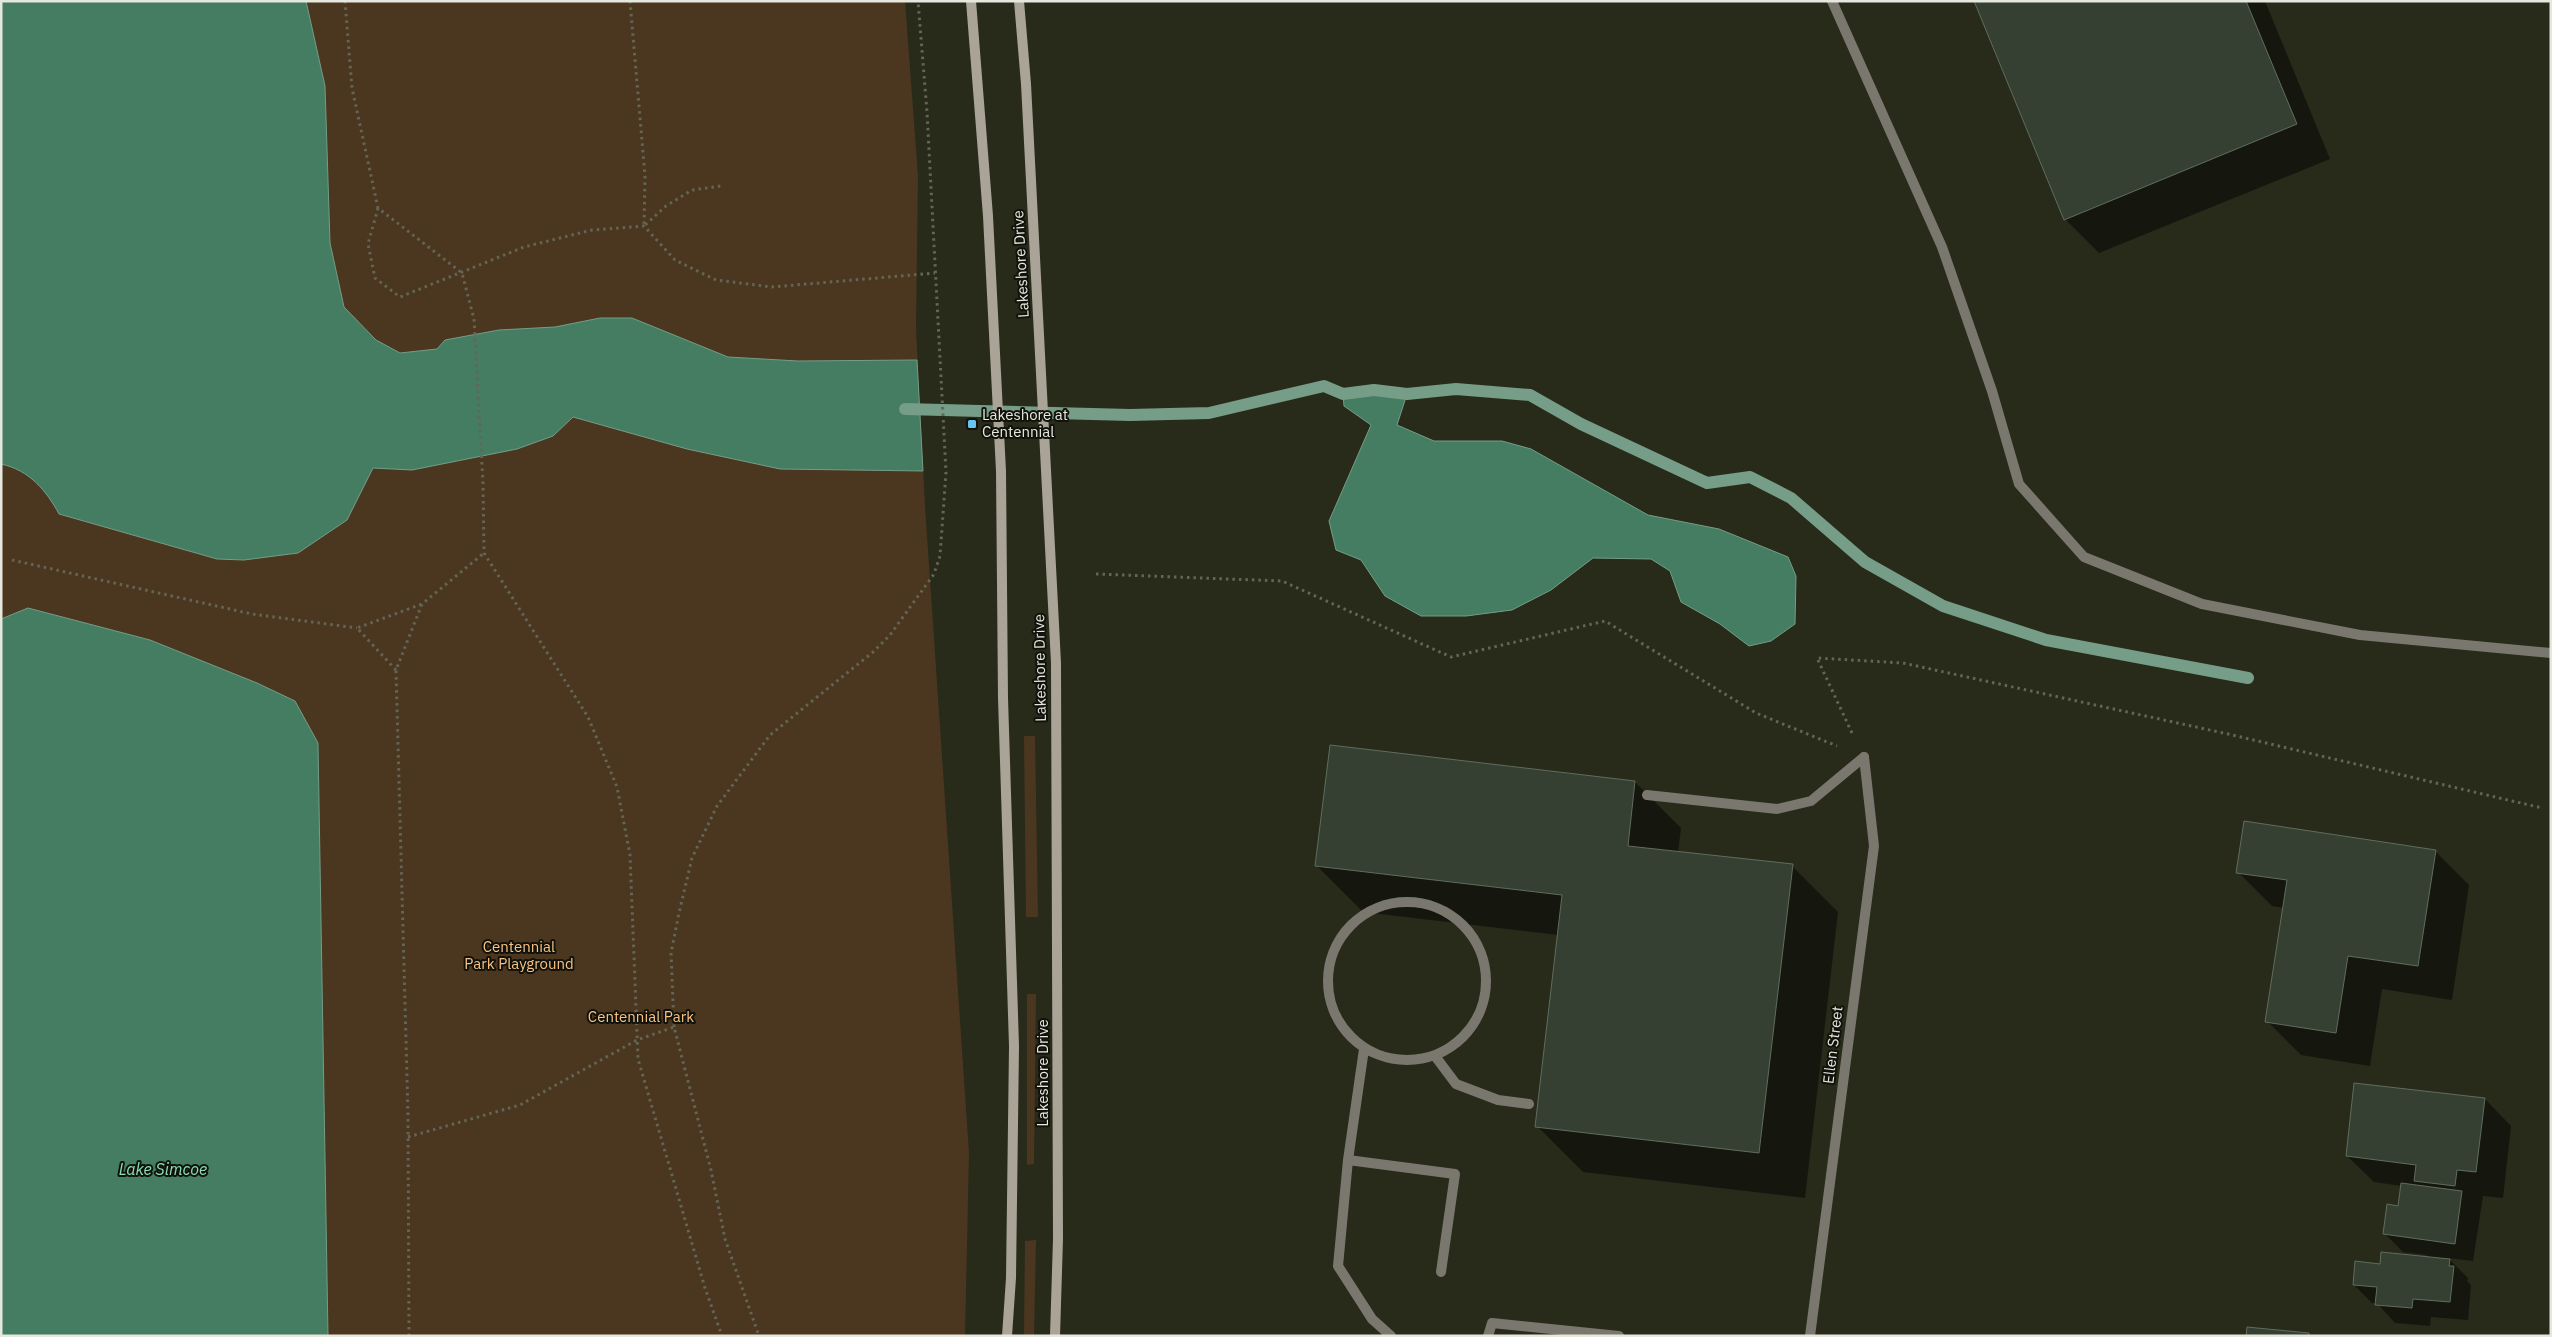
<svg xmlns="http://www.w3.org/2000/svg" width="2552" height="1337" viewBox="0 0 2552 1337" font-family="'IBM Plex Sans',sans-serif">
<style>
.green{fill:#4b371f}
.water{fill:#457d62;stroke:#759d87}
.shadow{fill:#0007}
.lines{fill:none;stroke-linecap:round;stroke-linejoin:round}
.stream{stroke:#759d87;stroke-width:12}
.building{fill:#354032;stroke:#606d5d}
.path{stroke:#636557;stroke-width:3;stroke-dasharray:2.5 4;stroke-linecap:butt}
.lane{stroke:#7a776f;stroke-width:10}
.street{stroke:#7a776f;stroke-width:10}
.secondary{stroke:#a9a497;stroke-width:10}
.poi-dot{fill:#67c4f0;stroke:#11120b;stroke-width:2}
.labels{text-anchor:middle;stroke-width:4;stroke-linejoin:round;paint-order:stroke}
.street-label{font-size:15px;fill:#e6e8de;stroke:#11120b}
.poi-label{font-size:15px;fill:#e6e8de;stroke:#11120b;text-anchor:start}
.park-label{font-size:15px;fill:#fac282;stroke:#11120b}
.water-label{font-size:16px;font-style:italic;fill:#8ae0b6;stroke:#11120b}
</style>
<rect width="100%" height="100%" fill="#282a1a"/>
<path class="green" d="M306 1H905L918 176 916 328 925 506 969 1153 965 1336H328L318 742 257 683 150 640 28 608 1 619V464C29 470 46 490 59 514L217 559 244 560 298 553 353 350 330 243 325 86Z
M1024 736H1035L1038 917H1026Z
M1027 994H1036L1034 1164 1027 1165Z
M1036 1240 1034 1336H1024L1025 1241Z"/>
<path class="water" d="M1 1H306L325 86 330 243 344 307 376 340 400 353 437 349 445 340 499 330 555 327 600 318H632L728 357 798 361 917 360 923 471 780 469 687 449 573 417 553 436 517 449 412 470 373 468 347 520 298 553 244 560 217 559 59 514C46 490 29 470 1 464Z
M1374 390 1407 394 1397 425 1434 441H1502L1531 449 1648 515 1719 529 1788 557 1796 576 1795 624 1771 641 1749 646 1720 624 1681 602 1670 571 1651 559 1593 558 1551 590 1512 610 1466 616H1421L1385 596 1361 560 1336 550 1329 521 1371 425 1344 406 1343 394Z
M28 608 150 640 257 683 295 701 318 743 328 1336H1V619Z"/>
<path class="shadow" d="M1975 1H2265L2330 159 2099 253 2065 219Z
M1635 782 1681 828 1678 853 1792 866 1838 912 1805 1198 1583 1172 1537 1126 1559 935 1363 912 1317 866Z
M2435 851 2469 885 2452 1000 2382 989 2370 1066 2301 1055 2267 1021 2284 908 2272 906 2238 872Z
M2485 1099 2511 1126 2503 1198 2483 1196 2473 1261 2448 1258 2468 1278 2467 1281 2471 1285 2468 1320 2431 1317 2430 1326 2395 1323 2377 1303H2372L2354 1285 2381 1265 2426 1257 2427 1255 2403 1252 2385 1234 2399 1208 2402 1186 2374 1182 2347 1156Z"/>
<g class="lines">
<path class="stream" d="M905 409 1130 415 1209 413 1324 386 1343 394 1374 390 1407 394 1456 389 1530 395 1581 424 1707 483 1750 477 1791 498 1865 562 1943 606 2046 640 2248 678"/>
</g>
<path class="building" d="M1974 1H2246L2297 124 2064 220Z
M1330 745 1635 781 1628 846 1793 864 1759 1153 1535 1127 1562 895 1315 866Z
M2244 821 2436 850 2418 966 2348 956 2336 1033 2265 1022 2287 880 2236 873Z
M2354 1083 2485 1098 2476 1172 2457 1170 2455 1186 2414 1181 2416 1165 2346 1156Z
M2401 1183 2462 1191 2455 1244 2383 1234 2387 1204 2398 1206Z
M2381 1252 2450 1259 2449 1266H2454L2450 1302 2413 1299 2412 1308 2375 1305 2377 1287 2353 1285 2355 1261 2380 1264Z
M2247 1327 2309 1333V1336H2246Z"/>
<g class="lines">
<path class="path" d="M345 1 352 88 378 208 462 273 474 319 483 483 484 553 588 717 617 787 630 855 638 1059 705 1288 722 1336
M630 1 645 176 644 226 666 206 692 190 721 186
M378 208 368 244 375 278 400 297 524 247 592 230 644 226 675 260 716 280 772 287 935 273
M12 560 252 614 357 628
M1096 574 1282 581 1451 657 1605 621 1756 713 1837 746
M396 670 357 628 422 604
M1852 733 1817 658 1903 663 2228 734 2542 808
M674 1027 671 953 679 913 692 858 717 806 770 735 873 652 890 635 934 574 940 556 946 472 927 112 918 1
M408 1137 520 1105 637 1040 674 1027 711 1170 725 1239 759 1336
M409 1336 408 1115 396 670 422 604 484 553"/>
<path class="lane" d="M1832 1 1942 247 1992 391 2019 484 2084 557 2202 604 2360 635 2551 653
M1647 795 1777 809 1811 801 1864 757
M1328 981a79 79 0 1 1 158 0a79 79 0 1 1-158 0Z
M1364 1049 1348 1160 1338 1266 1372 1319 1391 1336
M1435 1056 1456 1084 1498 1100 1529 1104
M1348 1160 1455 1174 1441 1272
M1488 1336 1492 1323 1619 1336"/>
<path class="street" d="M1810 1336 1874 846 1864 757"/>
<path class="secondary" d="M971 1 988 216 1001 471 1003 698 1014 1046 1011 1278 1007 1336
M1019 1 1026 84 1056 663 1058 1239 1055 1336"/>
</g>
<rect class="poi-dot" x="967" y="419" width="10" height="10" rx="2.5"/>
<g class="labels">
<g class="street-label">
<text transform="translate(1021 264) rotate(-93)" y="5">Lakeshore Drive</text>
<text transform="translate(1040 668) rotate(-91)" y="5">Lakeshore Drive</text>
<text transform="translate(1833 1045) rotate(-83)" y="5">Ellen Street</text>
<text transform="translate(1043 1073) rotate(-90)" y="5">Lakeshore Drive</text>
</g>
<g class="poi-label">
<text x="982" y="420">Lakeshore at<tspan x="982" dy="17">Centennial</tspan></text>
</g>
<g class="park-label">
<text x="519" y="952">Centennial<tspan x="519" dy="17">Park Playground</tspan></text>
<text x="641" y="1022">Centennial Park</text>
</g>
<g class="water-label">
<text x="163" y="1175">Lake Simcoe</text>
</g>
</g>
<rect width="2552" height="1337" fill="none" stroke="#e6e8de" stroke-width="5"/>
</svg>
